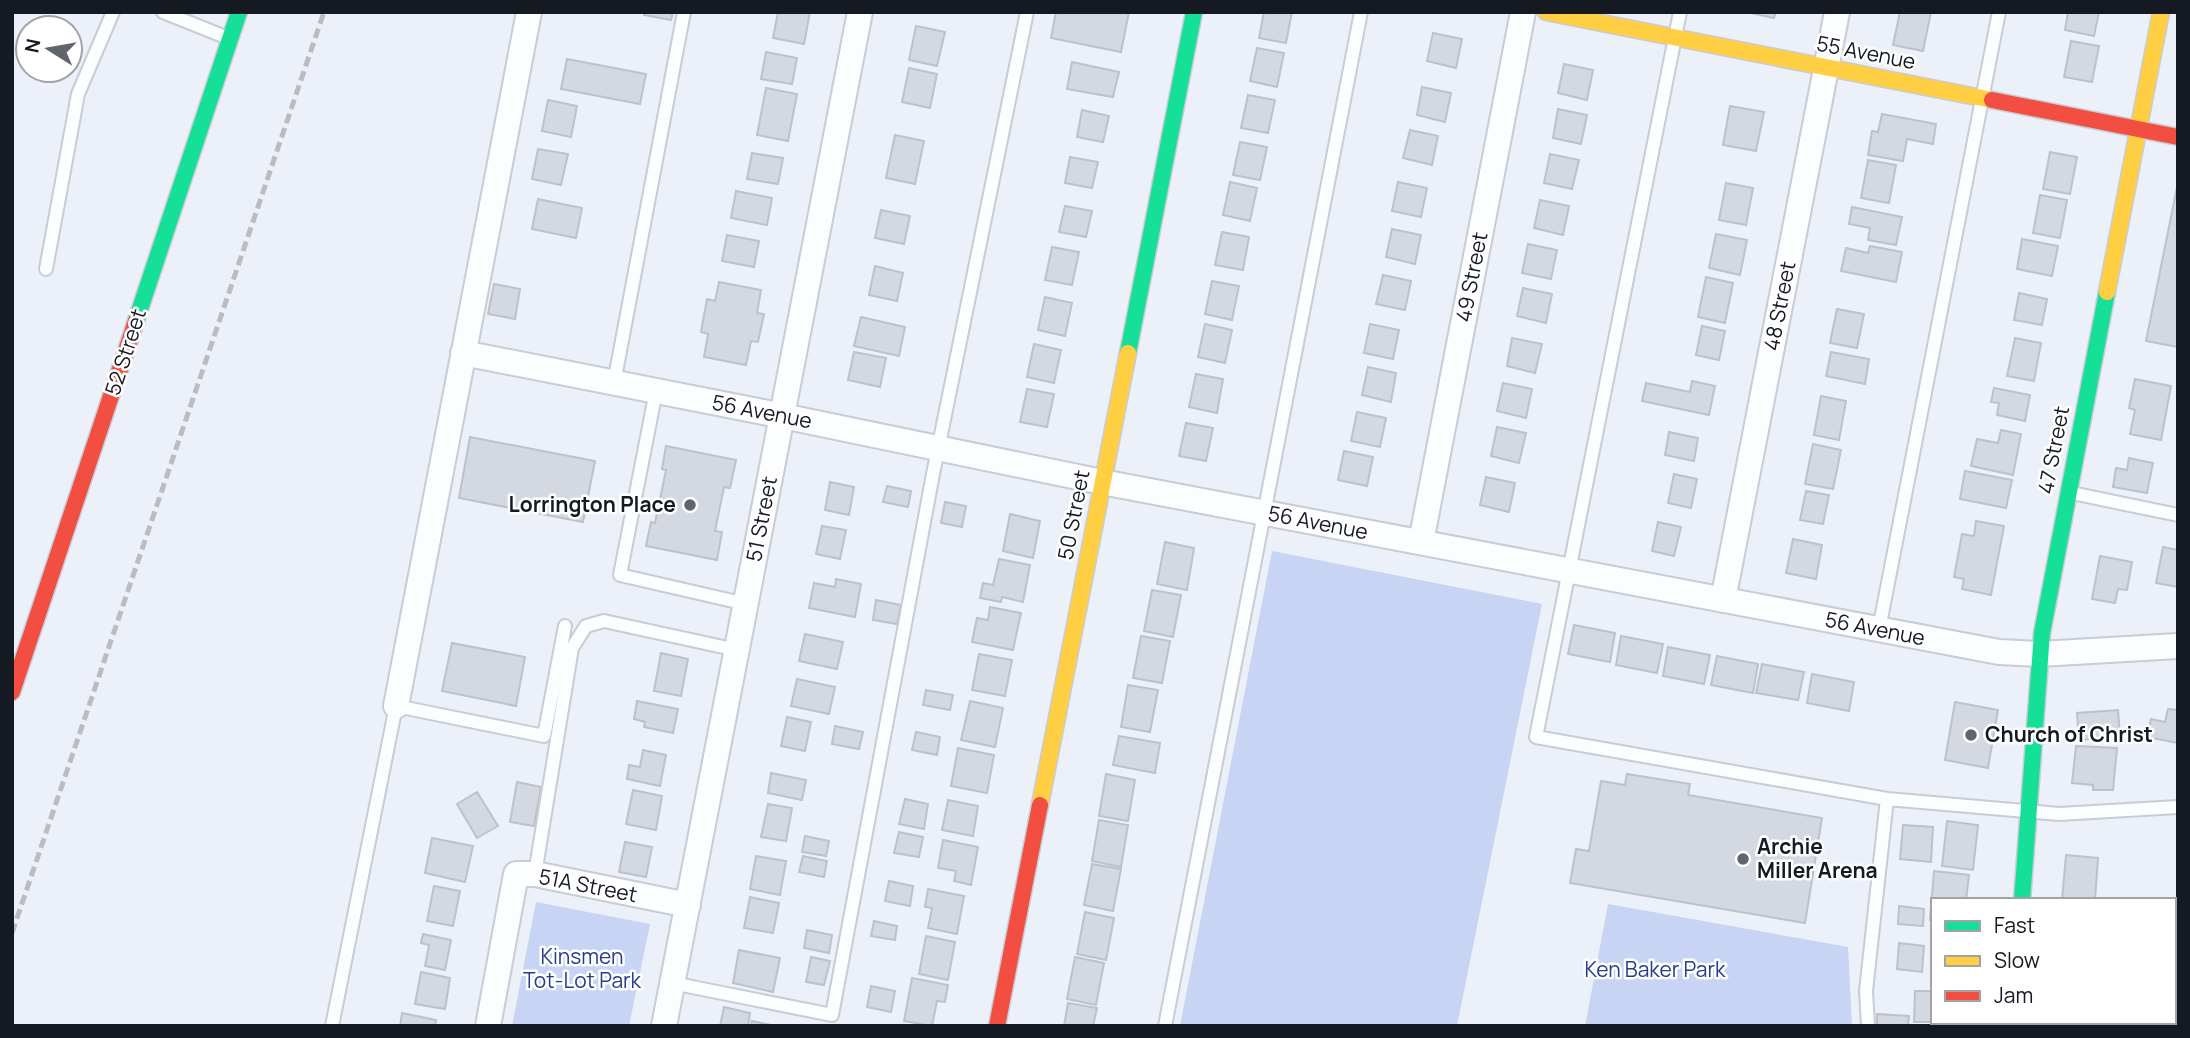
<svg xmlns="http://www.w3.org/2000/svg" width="2190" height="1038" viewBox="0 0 2190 1038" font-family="Manrope,sans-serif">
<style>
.green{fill:#c8d4f4}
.building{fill:#d4d8e0;stroke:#bdc1ca;stroke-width:2}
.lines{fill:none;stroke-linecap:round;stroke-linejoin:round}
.lane-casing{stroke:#c8ccd5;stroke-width:16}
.street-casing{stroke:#c8ccd5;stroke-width:28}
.fast-casing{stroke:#c8ccd5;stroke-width:19}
.slow-casing{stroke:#c8ccd5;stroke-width:19}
.jam-casing{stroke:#c8ccd5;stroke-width:19}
.lane{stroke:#fcfdfe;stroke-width:12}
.street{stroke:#fcfdfe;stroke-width:24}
.fast{stroke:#16e098;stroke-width:16}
.slow{stroke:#ffcf43;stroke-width:16}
.jam{stroke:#f24e42;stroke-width:16}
.rail{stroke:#bcbcbf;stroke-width:5;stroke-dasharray:10 5;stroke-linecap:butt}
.poi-dot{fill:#60646d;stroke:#fff;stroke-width:2.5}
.labels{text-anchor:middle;stroke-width:5;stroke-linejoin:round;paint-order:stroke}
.street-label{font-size:21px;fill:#151922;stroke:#fff}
.poi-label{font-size:21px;font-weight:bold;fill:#151922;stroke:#fff;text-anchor:start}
.park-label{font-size:21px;fill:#263d8d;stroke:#fff}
</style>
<rect width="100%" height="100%" fill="#ecf0f9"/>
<path class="green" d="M1272 551 1542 604 1457 1026H1180Z
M536 902 650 924 629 1026H512Z
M1608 904 1848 947 1852 1026H1585Z"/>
<path class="building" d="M644 12H673L671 20 644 15Z
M778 12H810L804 44 773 38Z
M1056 12H1129L1121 52 1051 38Z
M1264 12H1292L1286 43 1259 38Z
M1746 12H1776L1774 18Z
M1900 12H1931L1923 51 1893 45Z
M2068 12H2099L2094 36 2065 30Z
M916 26 945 32 937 66 909 60Z
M1433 33 1462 39 1456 68 1427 61Z
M2071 41 2099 46 2092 82 2064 77Z
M1257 48 1284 53 1277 87 1250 81Z
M766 52 797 58 792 84 761 79Z
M567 59 646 74 640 104 561 89Z
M1072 62 1119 72 1113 97 1067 89Z
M1564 64 1593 70 1587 100 1558 93Z
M909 68 937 74 930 108 902 102Z
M1422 87 1451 93 1445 122 1417 115Z
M766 88 797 94 788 141 757 135Z
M1248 95 1275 100 1268 133 1241 128Z
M548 100 577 106 571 137 542 131Z
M1730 106 1764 112 1756 151 1723 145Z
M1558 109 1587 115 1581 144 1553 138Z
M1082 110 1109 116 1103 142 1077 137Z
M1882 114 1936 124 1933 144 1907 139 1903 161 1868 155 1872 131 1878 132Z
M1410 130 1438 136 1432 165 1403 158Z
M895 135 924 141 915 184 886 178Z
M1240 142 1267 147 1260 180 1233 175Z
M538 149 568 154 561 185 532 179Z
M2050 152 2077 157 2070 194 2043 189Z
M752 153 783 158 778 184 747 179Z
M1550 154 1579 160 1572 189 1544 183Z
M1070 157 1098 162 1092 188 1065 183Z
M1868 160 1896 165 1889 203 1861 198Z
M1230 182 1257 188 1250 221 1223 215Z
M1398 182 1427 188 1421 217 1392 211Z
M1726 183 1753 188 1746 225 1719 220Z
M2177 187H2178V347L2146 341Z
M736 191 772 198 767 225 731 218Z
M2040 195 2067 200 2060 238 2033 233Z
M538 199 582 208 576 238 532 229Z
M1540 200 1569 206 1563 235 1534 228Z
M1065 206 1092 211 1086 237 1059 232Z
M1852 207 1902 217 1896 245 1868 240 1870 228 1849 224Z
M881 210 910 216 904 244 875 238Z
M1392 229 1421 235 1415 264 1386 257Z
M1222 232 1249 237 1243 270 1215 265Z
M1716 234 1747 240 1740 275 1709 268Z
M727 235 759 241 754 267 722 261Z
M2022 239 2058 246 2052 276 2017 269Z
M1528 244 1557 250 1551 279 1522 273Z
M1870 246 1902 252 1896 282 1841 271 1846 248 1868 253Z
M1052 247 1079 252 1072 285 1045 280Z
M875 266 903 273 897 301 869 295Z
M1383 275 1411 281 1405 310 1376 304Z
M1706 277 1733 283 1725 323 1698 317Z
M1212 281 1239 286 1232 320 1205 314Z
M719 282 761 290 757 313 764 314 758 342 751 341 746 365 704 357 708 334 701 332 707 299 715 301Z
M494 284 520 289 515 319 488 314Z
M1523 288 1552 294 1546 323 1517 316Z
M2019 293 2047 299 2042 325 2014 320Z
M1045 297 1072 303 1065 336 1038 330Z
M1837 309 1864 314 1857 348 1830 343Z
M861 317 905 327 899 356 854 346Z
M1205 324 1232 330 1225 363 1198 357Z
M1370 324 1399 330 1393 359 1364 353Z
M1702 326 1725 331 1719 360 1696 355Z
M1512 338 1542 344 1535 373 1507 366Z
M2015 338 2041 343 2034 381 2007 376Z
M1034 344 1061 350 1054 383 1027 377Z
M854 352 886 358 880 387 848 380Z
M1831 352 1869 359 1865 384 1826 376Z
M1368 367 1396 373 1391 402 1362 395Z
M1196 374 1223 379 1217 413 1189 407Z
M2135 379 2171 386 2161 440 2130 434 2135 410 2129 408Z
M1692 381 1715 386 1709 415 1642 401 1646 383 1690 392Z
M1503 383 1532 389 1526 418 1497 411Z
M1994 388 2030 395 2025 421 1997 415 1999 403 1991 402Z
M1027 389 1054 394 1047 427 1020 422Z
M1821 396 1846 401 1839 440 1814 435Z
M1357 412 1386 418 1380 447 1351 441Z
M1186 423 1213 428 1206 461 1179 456Z
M1497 427 1526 433 1519 463 1491 456Z
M2001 430 2021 434 2013 475 1971 466 1977 439 1998 443Z
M1669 432 1698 438 1694 461 1665 455Z
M470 437 595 461 583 522 459 498Z
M1813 444 1841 450 1833 489 1805 484Z
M666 446 736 460 730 488 724 487 715 531 722 532 717 560 646 546 651 522 655 523 666 470 662 469Z
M1344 451 1373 457 1367 486 1338 480Z
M2129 458 2153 463 2147 493 2113 487 2116 468 2127 470Z
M1965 471 2012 480 2006 508 1960 499Z
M1674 474 1697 479 1691 508 1668 503Z
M1486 477 1515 483 1509 512 1480 505Z
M830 482 854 487 849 515 825 510Z
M887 486 911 491 908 507 883 502Z
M1806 491 1829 495 1823 524 1800 520Z
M945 502 966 506 962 527 941 523Z
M1010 514 1040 521 1033 558 1003 551Z
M1976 521 2004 526 1991 595 1962 589 1964 579 1954 577 1962 534 1974 536Z
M1658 522 1681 527 1674 556 1652 551Z
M822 526 846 530 840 559 816 554Z
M1793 539 1822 545 1816 579 1786 573Z
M1165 542 1194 548 1187 590 1157 584Z
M2163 547 2178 550V587L2156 583Z
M2100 556 2132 562 2127 590 2118 589 2115 603 2092 599Z
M999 559 1030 565 1023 602 1002 597 1001 602 980 598 983 583 993 585Z
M836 579 861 584 855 617 809 608 814 583 835 587Z
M1152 590 1181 595 1173 637 1144 631Z
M876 600 901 605 897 624 873 620Z
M990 607 1021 613 1013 650 972 642 977 618 988 620Z
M1574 625 1615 633 1610 662 1568 654Z
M805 634 843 642 837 669 799 661Z
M1141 636 1170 641 1162 683 1133 678Z
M1621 636 1663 644 1657 673 1616 665Z
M452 643 525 657 516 706 442 691Z
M1668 647 1710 655 1704 684 1663 676Z
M661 653 688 659 681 696 654 691Z
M979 654 1012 660 1005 696 972 690Z
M1717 656 1758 664 1753 693 1711 685Z
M1762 664 1804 672 1798 700 1756 693Z
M1812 674 1854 682 1849 711 1807 703Z
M797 679 835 687 829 714 791 706Z
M1128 685 1158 690 1150 732 1121 727Z
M926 690 953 695 950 710 923 705Z
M637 701 678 709 673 733 644 727 645 722 634 719Z
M970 701 1003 708 995 747 961 740Z
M1955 702 1998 710 1988 768 1945 760Z
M2168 709 2178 710V743L2147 737 2151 719 2165 722Z
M2118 710 2120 737 2079 740 2077 713Z
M787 717 811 722 805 751 781 746Z
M835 726 863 732 859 749 832 744Z
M916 732 940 737 937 755 912 750Z
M1119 736 1160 743 1155 773 1113 765Z
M2076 746 2117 748 2113 790H2093V785L2072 783Z
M958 748 994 755 987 793 951 786Z
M643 750 666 755 660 786 627 779 629 765 640 767Z
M771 773 806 780 802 800 768 793Z
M1106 774 1135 780 1128 821 1099 816Z
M1627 774 1690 784 1688 795 1822 818 1805 923 1570 883 1576 849 1589 851 1601 781 1625 785Z
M517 782 541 787 534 826 510 822Z
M633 790 662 796 656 830 626 824Z
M477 792 498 826 477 838 457 804Z
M905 799 928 804 924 829 899 824Z
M948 800 978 806 973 836 942 830Z
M768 804 792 808 786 841 761 837Z
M1099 820 1128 825 1121 867 1092 861Z
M1947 821 1978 825 1973 870 1942 866Z
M1903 825 1933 827 1931 862 1900 859Z
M899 832 923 837 919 857 894 853Z
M805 836 829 841 826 856 802 852Z
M432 838 473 846 465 882 425 873Z
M943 840 978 847 971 885 954 881 956 871 938 868Z
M625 842 652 847 646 877 619 872Z
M2066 855 2098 858 2095 900H2062Z
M756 856 786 861 780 895 750 889Z
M803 856 827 861 824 877 799 872Z
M1092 864 1121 869 1113 911 1084 905Z
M1934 871 1969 875 1966 900H1933V920H1930Z
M889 881 913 886 910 906 885 901Z
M434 886 460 891 453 926 427 921Z
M928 889 964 896 957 934 928 928 932 908 925 907Z
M750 897 779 903 773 933 744 928Z
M1899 906 1924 909 1923 926 1898 924Z
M1085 912 1114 918 1106 960 1077 954Z
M874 921 897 926 895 940 871 936Z
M807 930 832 935 829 953 804 948Z
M423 934 451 940 445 970 425 966 429 945 421 943Z
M926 936 955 942 948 980 919 974Z
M1899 943 1924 946 1922 972 1897 969Z
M739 950 780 958 773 992 733 983Z
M811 957 830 961 824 985 806 982Z
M1075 957 1104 963 1096 1005 1067 999Z
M421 972 450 978 445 1009 415 1004Z
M912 978 948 985 945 1002 937 1001 932 1026 904 1021Z
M871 986 895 991 891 1012 867 1007Z
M1915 991H1933V1022H1914Z
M1068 1003 1097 1008 1093 1026H1064Z
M724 1007 750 1013 748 1026H720Z
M402 1013 436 1020 435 1026H400Z
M1877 1014 1909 1016 1908 1026H1877Z
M752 1021 771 1025 770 1026H751Z
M2065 1022H2093L2094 1026H2066Z
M2134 1022H2150L2151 1026H2134Z"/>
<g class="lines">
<defs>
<path id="lane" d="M163 12 228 38
M1680 12 1536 737 1887 799 2059 814 2178 807
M46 269 78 94 113 12
M614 383 684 12
M656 391 620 575 746 604
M2072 493 2178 515
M1879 629 1999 12
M535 874 572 648 586 626 604 621 737 650
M672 983 832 1015 933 474 1027 12
M2163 1022 2164 1026
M332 1026 396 706 544 736 565 626
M1165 1026 1361 12
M1868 1026 1866 991 1887 799"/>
<path id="street" d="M463 353 758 411 1102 482 1999 652 2040 654 2178 646
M1421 542 1523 12
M1723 600 1837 12
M396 706 529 12
M2174 960H2178
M488 1026 516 874H535L688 905
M664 1026 860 12"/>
<path id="fast" d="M136 321 239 12
M1128 353 1194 12
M2022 900 2042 633 2107 292"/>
<path id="slow" d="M1546 12 1992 100
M2107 292 2161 12
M1040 805 1128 353
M2015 1022V1026"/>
<path id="jam" d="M1992 100 2178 137
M12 692 136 321
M997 1026 1040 805"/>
</defs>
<use href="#lane" class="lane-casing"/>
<use href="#street" class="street-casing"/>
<use href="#fast" class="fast-casing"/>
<use href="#slow" class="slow-casing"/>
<use href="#jam" class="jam-casing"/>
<use href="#lane" class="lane"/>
<use href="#street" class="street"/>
<use href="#fast" class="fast"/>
<use href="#slow" class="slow"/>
<use href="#jam" class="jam"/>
<path class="rail" d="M12 933 324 12"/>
</g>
<g class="poi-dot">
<circle cx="690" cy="505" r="7"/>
<circle cx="1971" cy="735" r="7"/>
<circle cx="1743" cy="859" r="7"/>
</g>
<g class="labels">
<g class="street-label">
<text transform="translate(1866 53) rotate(11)" y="7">55 Avenue</text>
<text transform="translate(1472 277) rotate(-79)" y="7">49 Street</text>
<text transform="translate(1780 306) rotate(-79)" y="7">48 Street</text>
<text transform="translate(126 352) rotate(-72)" y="7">52 Street</text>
<text transform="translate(762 412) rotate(11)" y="7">56 Avenue</text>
<text transform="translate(2054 450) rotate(-79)" y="7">47 Street</text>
<text transform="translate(1074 515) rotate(-79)" y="7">50 Street</text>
<text transform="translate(762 519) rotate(-79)" y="7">51 Street</text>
<text transform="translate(1318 523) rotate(11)" y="7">56 Avenue</text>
<text transform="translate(1875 629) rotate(11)" y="7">56 Avenue</text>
<text transform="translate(588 886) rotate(11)" y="7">51A Street</text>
</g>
<g class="poi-label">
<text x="676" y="512" text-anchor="end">Lorrington Place</text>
<text x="1985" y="742">Church of Christ</text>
<text x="1757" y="854">Archie<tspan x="1757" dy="24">Miller Arena</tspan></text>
</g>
<g class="park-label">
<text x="582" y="964">Kinsmen<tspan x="582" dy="24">Tot-Lot Park</tspan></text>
<text x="1655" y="977">Ken Baker Park</text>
</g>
</g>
<rect width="2190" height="1038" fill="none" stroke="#151922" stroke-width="28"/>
<rect x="1931" y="898" width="245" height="126" fill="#ffffff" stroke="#a1a3a7" stroke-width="2"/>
<rect x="1945" y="921" width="35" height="10" fill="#16e098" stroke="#a1a3a7" stroke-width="2"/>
<text x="1994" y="933" font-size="21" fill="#151922">Fast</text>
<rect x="1945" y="956" width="35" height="10" fill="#ffcf43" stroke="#a1a3a7" stroke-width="2"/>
<text x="1994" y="968" font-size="21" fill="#151922">Slow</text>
<rect x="1945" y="991" width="35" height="10" fill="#f24e42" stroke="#a1a3a7" stroke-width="2"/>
<text x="1994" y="1003" font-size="21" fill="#151922">Jam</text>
<g transform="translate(49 49) rotate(281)"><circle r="33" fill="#ffffff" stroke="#a1a3a7" stroke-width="2"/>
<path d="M0-5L12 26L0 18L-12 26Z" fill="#60646d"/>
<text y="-10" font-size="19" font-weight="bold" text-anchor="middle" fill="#151922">N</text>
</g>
</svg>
